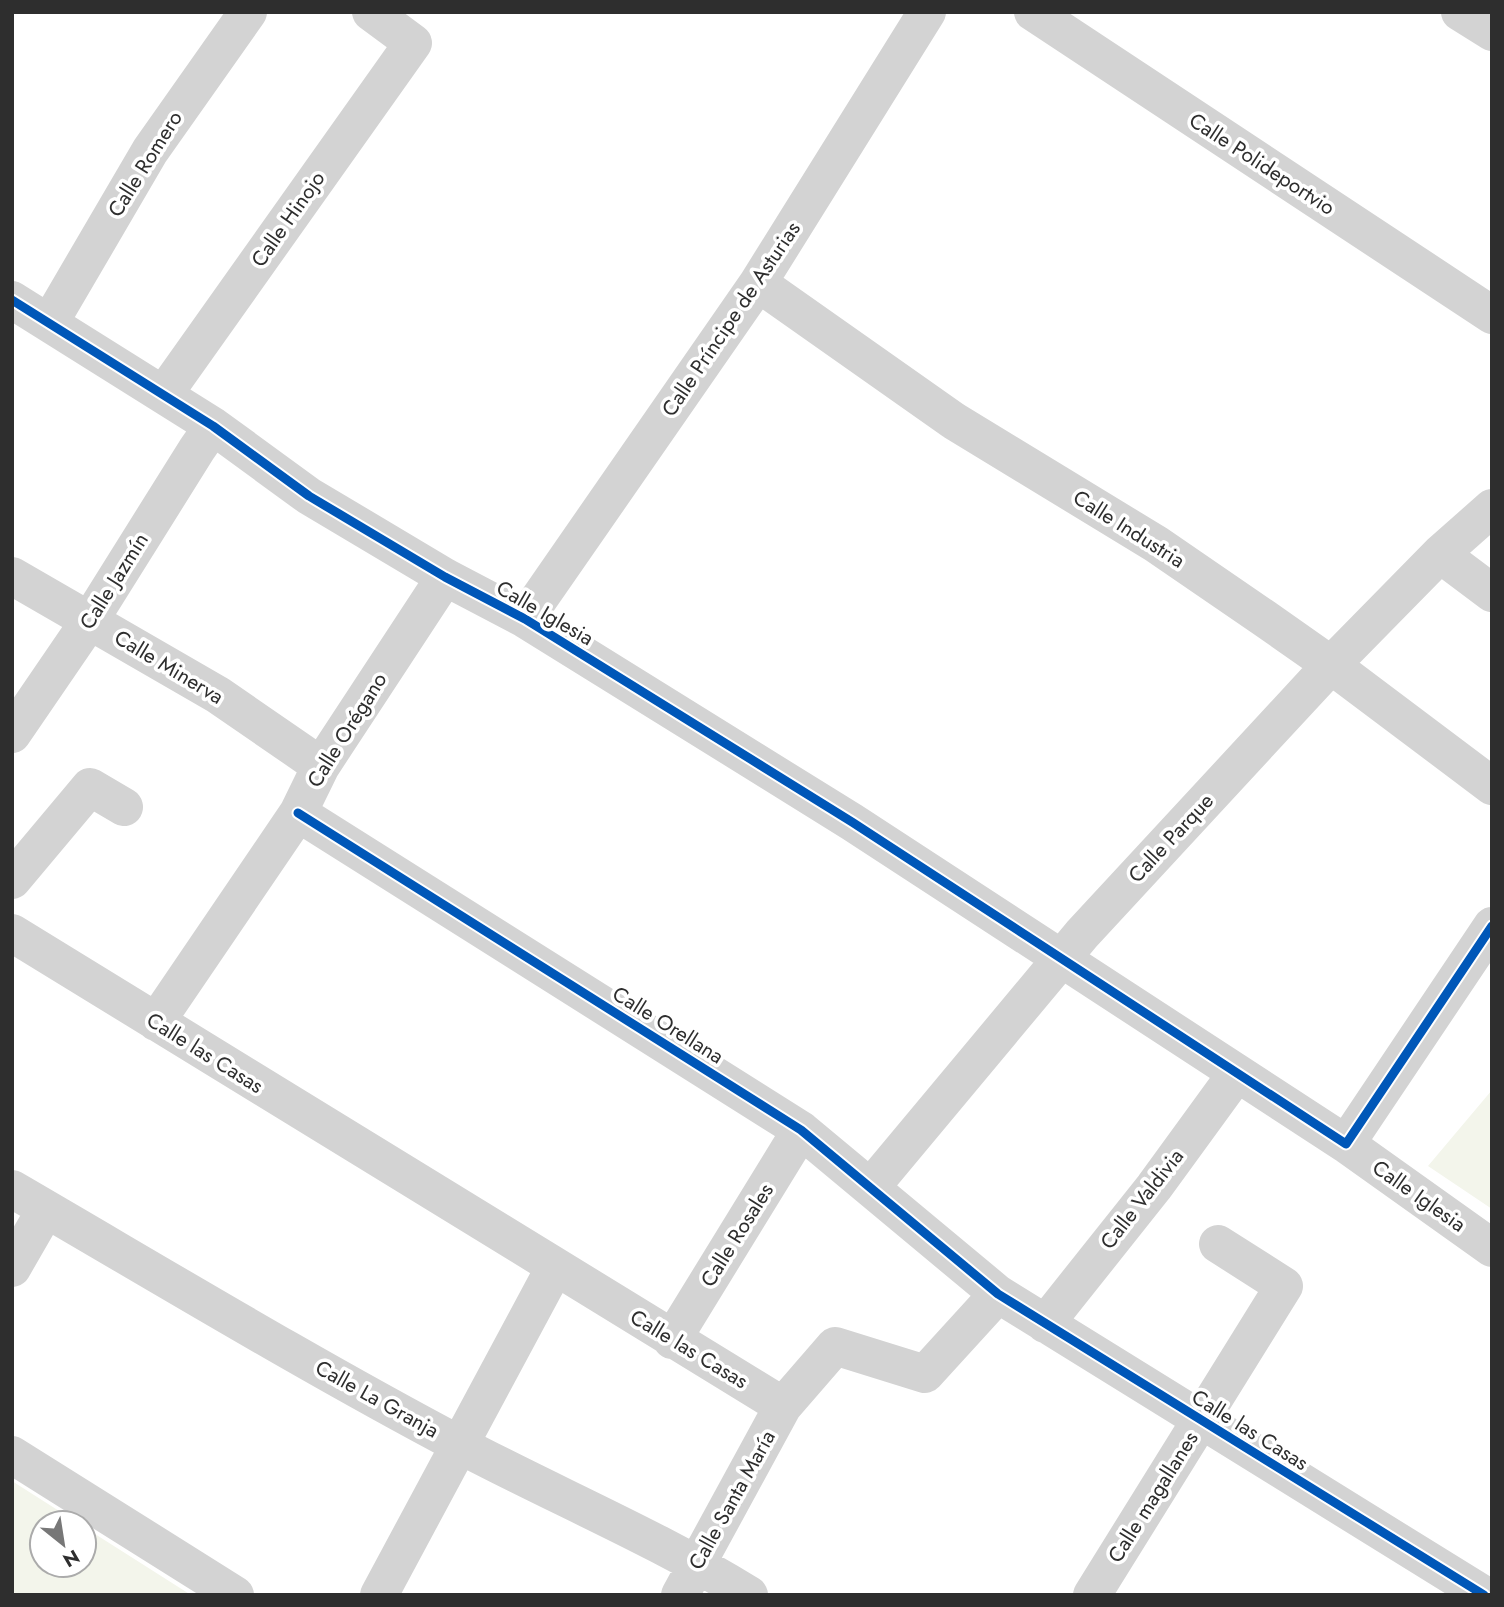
<svg xmlns="http://www.w3.org/2000/svg" width="1504" height="1607" viewBox="0 0 1504 1607" font-family="Jost,sans-serif">
<style>
.green{fill:#f3f5eb}
.lines{fill:none;stroke-linecap:round;stroke-linejoin:round}
.street{stroke:#d3d3d3;stroke-width:38}
.cycleway-casing{stroke:#fff;stroke-width:13}
.cycleway{stroke:#0057b8;stroke-width:9}
.labels{text-anchor:middle;stroke-width:7;stroke-linejoin:round;paint-order:stroke}
.street-label{font-size:21px;fill:#2e2e2e;stroke:#fff}
</style>
<rect width="100%" height="100%" fill="#fff"/>
<path class="green" d="M1492 1090V1209L1428 1166Z
M12 1481 78 1523H42V1565H84V1527L191 1595H12Z"/>
<g class="lines">
<path class="street" d="M1033 12 1492 315
M1460 12 1492 32
M758 283 954 421 1156 544 1264 618 1331 665 1492 786
M12 300 213 426 309 496 445 577 525 619 852 822 1346 1144 1492 926
M50 322 150 151 248 12
M164 394 413 43 371 12
M1440 554 1492 593
M12 576 218 695 321 766
M525 619 758 283 927 12
M12 734 90 620 197 449 213 426
M298 813 801 1130 998 1294 1484 1595
M12 880 90 787 124 807
M12 933 783 1406 835 1346 925 1374 998 1294
M156 1022 298 813 321 766 445 577
M1346 1144 1492 1248
M871 1187 1082 934 1331 665 1440 554 1492 508
M12 1189C160 1275 307 1364 458 1444 554 1495 655 1537 749 1595
M12 1268 46 1209
M1045 1324 1154 1187 1237 1073
M672 1340 801 1130
M12 1455 235 1595
M379 1595 555 1267
M680 1595 783 1406
M1092 1595 1284 1286 1218 1244"/>
<defs>
<path id="cycleway" d="M12 300 213 426 309 496 445 577 525 619 852 822 1346 1144 1492 926
M298 813 801 1130 998 1294 1484 1595"/>
</defs>
<use href="#cycleway" class="cycleway-casing"/>
<use href="#cycleway" class="cycleway"/>
</g>
<g class="labels">
<g class="street-label">
<text transform="translate(145 164) rotate(-58)" y="7">Calle Romero</text>
<text transform="translate(1262 164) rotate(33)" y="7">Calle Polideportvio</text>
<text transform="translate(288 219) rotate(-55)" y="7">Calle Hinojo</text>
<text transform="translate(731 319) rotate(-56)" y="7">Calle Príncipe de Asturias</text>
<text transform="translate(1129 529) rotate(32)" y="7">Calle Industria</text>
<text transform="translate(114 581) rotate(-58)" y="7">Calle Jazmín</text>
<text transform="translate(545 613) rotate(30)" y="7">Calle Iglesia</text>
<text transform="translate(169 667) rotate(31)" y="7">Calle Minerva</text>
<text transform="translate(347 730) rotate(-58)" y="7">Calle Orégano</text>
<text transform="translate(1171 838) rotate(-47)" y="7">Calle Parque</text>
<text transform="translate(668 1025) rotate(32)" y="7">Calle Orellana</text>
<text transform="translate(205 1053) rotate(32)" y="7">Calle las Casas</text>
<text transform="translate(1419 1196) rotate(35)" y="7">Calle Iglesia</text>
<text transform="translate(1142 1199) rotate(-52)" y="7">Calle Valdivia</text>
<text transform="translate(737 1235) rotate(-58)" y="7">Calle Rosales</text>
<text transform="translate(689 1349) rotate(31)" y="7">Calle las Casas</text>
<text transform="translate(377 1399) rotate(29)" y="7">Calle La Granja</text>
<text transform="translate(1250 1430) rotate(32)" y="7">Calle las Casas</text>
<text transform="translate(1153 1497) rotate(-58)" y="7">Calle magallanes</text>
<text transform="translate(732 1500) rotate(-61)" y="7">Calle Santa María</text>
</g>
</g>
<rect width="1504" height="1607" fill="none" stroke="#2e2e2e" stroke-width="28"/>
<g transform="translate(63 1544) rotate(150)"><circle r="33" fill="#ffffff" stroke="#ababab" stroke-width="2"/>
<path d="M0-5L12 26L0 18L-12 26Z" fill="#777777"/>
<text y="-10" font-size="19" font-weight="bold" text-anchor="middle" fill="#2e2e2e">N</text>
</g>
</svg>
